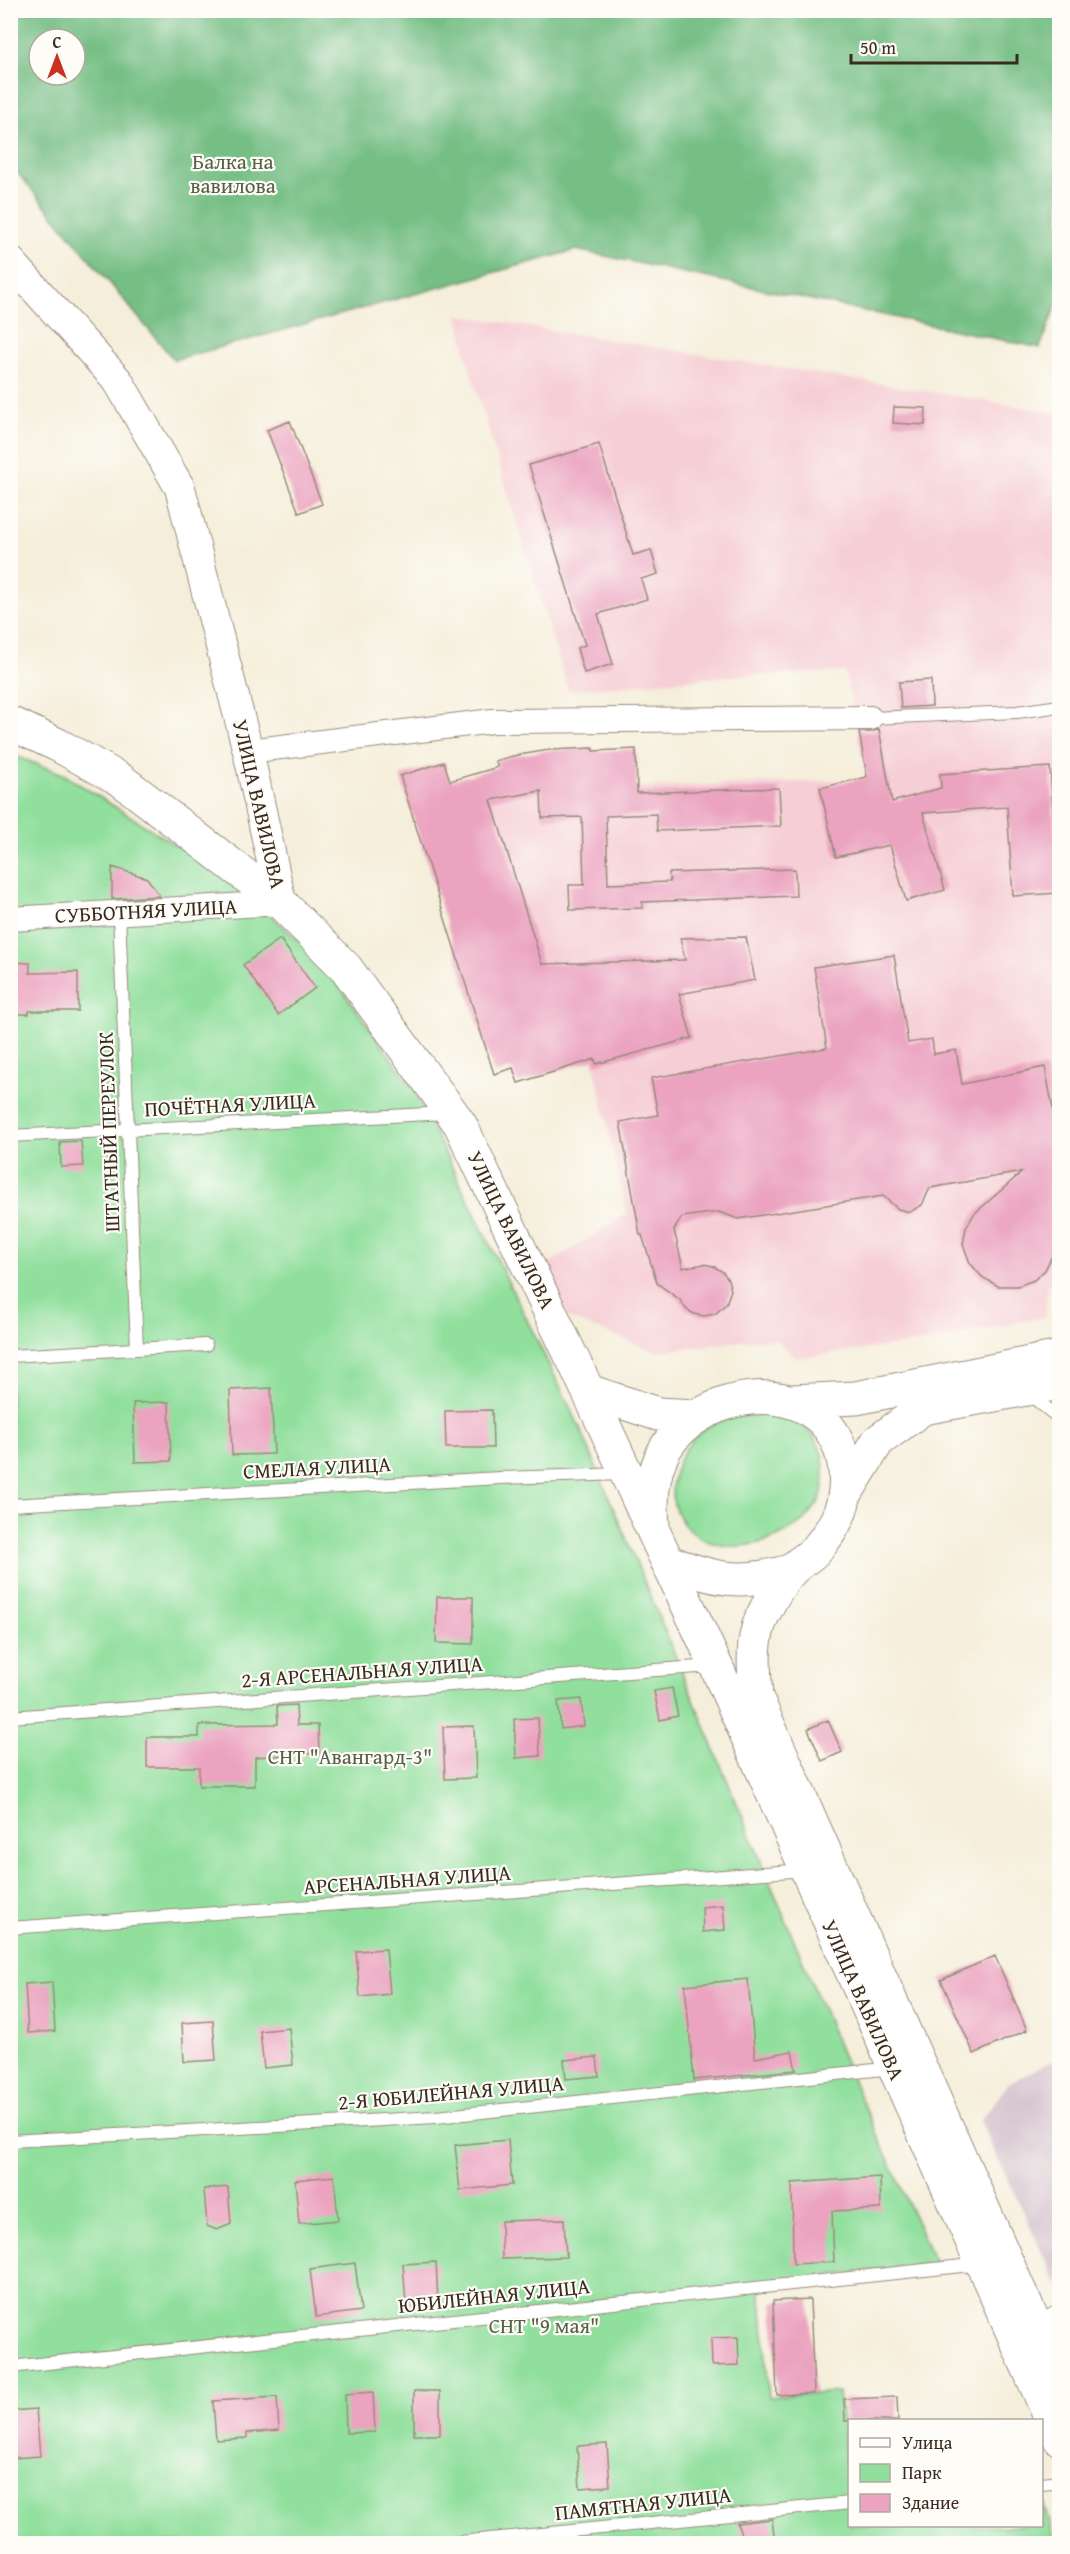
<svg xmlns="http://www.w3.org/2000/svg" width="1070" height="2554" viewBox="0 0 1070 2554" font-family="'Gentium Book Plus',serif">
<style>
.built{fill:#f6cfd6}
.industrial{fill:#d1bdc9}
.green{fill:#91df9d;stroke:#66845e;stroke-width:1.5}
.forest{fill:#74be84;stroke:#587451;stroke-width:1.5;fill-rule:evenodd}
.building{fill:#eba3c0}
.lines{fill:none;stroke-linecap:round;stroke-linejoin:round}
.service-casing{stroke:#988c7c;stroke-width:14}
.minor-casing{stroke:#988c7c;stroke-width:26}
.tertiary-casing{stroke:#988c7c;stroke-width:32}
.primary-casing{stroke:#988c7c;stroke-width:35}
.service{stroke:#fff;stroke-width:12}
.minor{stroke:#fff;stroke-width:24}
.tertiary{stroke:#fff;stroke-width:30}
.primary{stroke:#fff;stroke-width:33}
.labels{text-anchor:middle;stroke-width:4.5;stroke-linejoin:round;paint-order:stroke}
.park-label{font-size:21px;fill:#556044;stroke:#fdfcf7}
.street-label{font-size:21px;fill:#3b2a1e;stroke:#fdfcf7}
</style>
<rect width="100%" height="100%" fill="#fdfcf7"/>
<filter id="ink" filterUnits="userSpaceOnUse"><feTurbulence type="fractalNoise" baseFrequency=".0167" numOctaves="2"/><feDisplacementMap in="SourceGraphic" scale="12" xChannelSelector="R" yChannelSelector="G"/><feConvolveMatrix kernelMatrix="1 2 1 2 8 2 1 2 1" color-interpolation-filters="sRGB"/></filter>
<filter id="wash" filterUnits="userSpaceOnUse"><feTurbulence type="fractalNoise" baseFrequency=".008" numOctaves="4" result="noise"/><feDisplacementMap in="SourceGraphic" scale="24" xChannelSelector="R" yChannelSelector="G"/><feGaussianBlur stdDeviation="1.35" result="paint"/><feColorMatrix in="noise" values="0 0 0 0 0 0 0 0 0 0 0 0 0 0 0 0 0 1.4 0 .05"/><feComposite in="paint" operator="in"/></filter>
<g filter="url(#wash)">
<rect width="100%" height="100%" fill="#f5eeda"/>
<path class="built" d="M458 315 1059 413 1060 1281 1048 1283 1045 1317 924 1342 796 1358 776 1340 740 1341 656 1352 566 1317 548 1264 627 1214 592 1055 513 1081 426 797 512 791 867 780 845 672 732 676 568 690 469 366Z"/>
<path class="industrial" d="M1059 2057V2288L980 2121 1009 2083Z"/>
<path class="green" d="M10 754 63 774 236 883 322 962 413 1088 580 1428 852 2079 935 2263 760 2284 769 2397 839 2392 849 2500 850 2526H1042V2501L1056 2543H11Z
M768 1413C804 1421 825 1436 824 1477 823 1486 823 1495 818 1503 794 1541 730 1561 693 1533 658 1506 672 1455 702 1431 720 1417 746 1416 768 1413Z"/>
<path class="forest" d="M38 10 1059 11V297L1040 348 576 250 174 360 11 165V18ZM39 39H75V75H39Z"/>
<g id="blocks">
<path class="building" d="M894 407 926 408 925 425 893 423Z
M290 421 322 504 299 513 267 430Z
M599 444 633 555 651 550 658 574 641 579 647 599 598 614 613 664 584 673 577 648 585 645 529 465Z
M931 680 932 706 901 708 899 682Z
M879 729 892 802 941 788 940 774 1050 767 1059 893 1013 896 1007 807 923 813 945 890 906 901 890 845 836 857 820 788 867 777 859 732H871Z
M593 748V751L636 749 637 793 779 788 781 826 657 831 656 814 606 816 608 884 670 882 669 873 795 869 796 896 642 902 643 908 570 910 569 885H584L582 817 542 818 541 791 491 800 542 964 685 960 680 938 746 937 755 980 679 994 692 1038 596 1064 595 1059 518 1083 513 1068 494 1074 400 776 444 762 450 781 498 767 495 761 513 756 549 750Z
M112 867 147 878 160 896 112 899Z
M280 939 315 988 278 1015 243 965Z
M894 955 908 1043 932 1039 934 1054 956 1050 962 1084 1045 1067 1059 1140V1211L1054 1252 1045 1270 1034 1280 1018 1286H998L982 1277 970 1263 963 1244 966 1228 974 1214 1022 1172 930 1188 922 1205 910 1212 898 1209 883 1196 738 1219 719 1212 682 1217 674 1230 683 1268 704 1264 713 1266 723 1272 728 1279 731 1290 726 1304 715 1314 704 1316 694 1314 686 1309 680 1300 657 1283 642 1235H640L620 1122 658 1115 651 1078 827 1048 814 967Z
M10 962 30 963V973L78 972V1011H29V1014H10Z
M81 1141 83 1166 61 1167 60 1142Z
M271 1388 274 1454 232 1455 230 1390Z
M169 1402 171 1461 135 1462 133 1403Z
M492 1410 493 1448H446L445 1411Z
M437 1597H473V1644L436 1643Z
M672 1688 678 1716 660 1720 654 1691Z
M581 1699 584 1726 561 1729 558 1701Z
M296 1705 297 1725H318L319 1753 255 1757V1786H199V1767H147V1737H199V1725L278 1724 277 1706Z
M538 1718 540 1756 516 1758 514 1719Z
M828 1720 842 1752 822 1761 808 1729Z
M474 1726 476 1778 445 1779 443 1727Z
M723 1905 725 1930 703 1932 702 1907Z
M386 1949 390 1994 360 1997 356 1951Z
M995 1956 1027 2030 974 2054 941 1980Z
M748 1979 755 2058 792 2051 796 2070 694 2080 685 1985Z
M52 1982 55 2031 28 2033 25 1984Z
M213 2021 216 2060 184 2062 182 2023Z
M289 2028 293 2065 264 2068 260 2031Z
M597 2057 599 2076 566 2079 564 2060Z
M508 2140 512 2185 460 2190 455 2145Z
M334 2176 338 2220 299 2224 295 2180Z
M880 2177 881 2209 832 2211 834 2262 793 2264 792 2183Z
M228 2187 231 2224 217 2230 207 2226 204 2189Z
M564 2219 566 2257 502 2259 501 2221Z
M436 2262 438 2302 406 2304 403 2264Z
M355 2263 361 2311 316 2317 310 2269Z
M810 2299 814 2393 777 2395 773 2301Z
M738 2337 739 2365 712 2366 711 2338Z
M414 2391H440V2435H414Z
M373 2392 375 2432 346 2433 345 2394Z
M277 2397 279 2430 247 2433V2438L216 2440 213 2401Z
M897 2397 898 2421H845L844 2399Z
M36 2409 40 2456 14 2458 11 2411Z
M607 2444 610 2486 580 2488 577 2446Z
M772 2519 775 2544H744L737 2523Z"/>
</g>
</g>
<g filter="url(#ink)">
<use href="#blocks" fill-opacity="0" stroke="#988c7c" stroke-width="1.5"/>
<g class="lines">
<defs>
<path id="service" d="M870 718 1017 712 1060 706
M119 913 137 1349
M10 1136 447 1113
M10 1356 206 1345
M1029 1394 1060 1419
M10 1505 500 1478 624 1474
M10 1717 712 1666
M10 1928 805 1870
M10 2141 436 2117 893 2068
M10 2367 981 2264
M1042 2484 1060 2482
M441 2544 850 2503"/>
<path id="minor" d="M248 751 493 721 870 718
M10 919 281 903
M1037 2329 1060 2317"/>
<path id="tertiary" d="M10 261 118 381 180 488 248 751 281 903"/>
<path id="primary" d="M10 723 58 745 121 780 281 903 346 968 460 1124 588 1391 716 1666 1060 2439
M588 1391 658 1414 696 1416
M792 1401 856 1398 1060 1357
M846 1493 878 1441 923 1408 1060 1383
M653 1525C650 1496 653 1462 672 1439 719 1382 829 1378 844 1464 850 1499 838 1525 815 1551 808 1558 798 1563 791 1571 781 1581 772 1597 766 1609 750 1637 754 1666 756 1697L1060 2382
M667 1561C715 1580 740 1585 790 1571"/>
</defs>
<use href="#service" class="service-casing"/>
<use href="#minor" class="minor-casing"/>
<use href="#tertiary" class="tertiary-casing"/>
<use href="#primary" class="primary-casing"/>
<use href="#service" class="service"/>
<use href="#minor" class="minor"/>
<use href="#tertiary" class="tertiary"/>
<use href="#primary" class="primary"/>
</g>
</g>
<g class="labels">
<g class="park-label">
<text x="233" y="169">Балка на<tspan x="233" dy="24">вавилова</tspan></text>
<text x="350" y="1764">СНТ "Авангард-3"</text>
<text x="544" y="2333">СНТ "9 мая"</text>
</g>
<g class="street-label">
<text transform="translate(259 804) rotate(77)" y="7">УЛИЦА ВАВИЛОВА</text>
<text transform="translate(146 911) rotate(-3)" y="7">СУББОТНЯЯ УЛИЦА</text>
<text transform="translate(230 1105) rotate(-3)" y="7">ПОЧЁТНАЯ УЛИЦА</text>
<text transform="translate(109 1132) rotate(-92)" y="7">ШТАТНЫЙ ПЕРЕУЛОК</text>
<text transform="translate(511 1230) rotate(64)" y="7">УЛИЦА ВАВИЛОВА</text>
<text transform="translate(317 1468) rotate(-3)" y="7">СМЕЛАЯ УЛИЦА</text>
<text transform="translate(362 1672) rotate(-4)" y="7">2-Я АРСЕНАЛЬНАЯ УЛИЦА</text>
<text transform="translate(407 1880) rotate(-4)" y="7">АРСЕНАЛЬНАЯ УЛИЦА</text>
<text transform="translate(863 2000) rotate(66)" y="7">УЛИЦА ВАВИЛОВА</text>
<text transform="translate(451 2093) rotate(-5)" y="7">2-Я ЮБИЛЕЙНАЯ УЛИЦА</text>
<text transform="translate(494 2296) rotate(-6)" y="7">ЮБИЛЕЙНАЯ УЛИЦА</text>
<text transform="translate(643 2504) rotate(-6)" y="7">ПАМЯТНАЯ УЛИЦА</text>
</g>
</g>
<rect width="1070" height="2554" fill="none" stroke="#fdfcf7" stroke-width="36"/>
<rect x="848" y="2419" width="195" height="108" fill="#fdfcf7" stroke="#afa8a0" stroke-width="1.5"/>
<rect x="860" y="2438" width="30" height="9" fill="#ffffff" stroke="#afa8a0" stroke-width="1.5"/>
<text x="902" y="2449" font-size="18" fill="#3b2a1e">Улица</text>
<rect x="860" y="2464" width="30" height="18" fill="#91df9d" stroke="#afa8a0" stroke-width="1.5"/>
<text x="902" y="2479" font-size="18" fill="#3b2a1e">Парк</text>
<rect x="860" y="2494" width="30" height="18" fill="#eba3c0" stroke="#afa8a0" stroke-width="1.5"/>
<text x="902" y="2509" font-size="18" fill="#3b2a1e">Здание</text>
<g transform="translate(57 57)"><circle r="28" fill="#fdfcf7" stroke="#afa8a0" stroke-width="1.5"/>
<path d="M0-4.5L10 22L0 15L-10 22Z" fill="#c8321e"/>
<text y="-9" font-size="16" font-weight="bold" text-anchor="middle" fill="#3b2a1e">С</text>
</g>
<path d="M851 54v9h166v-9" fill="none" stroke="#3b2a1e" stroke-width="3"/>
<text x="860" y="54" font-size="18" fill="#3b2a1e" stroke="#fdfcf7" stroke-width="4.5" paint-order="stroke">50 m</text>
</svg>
